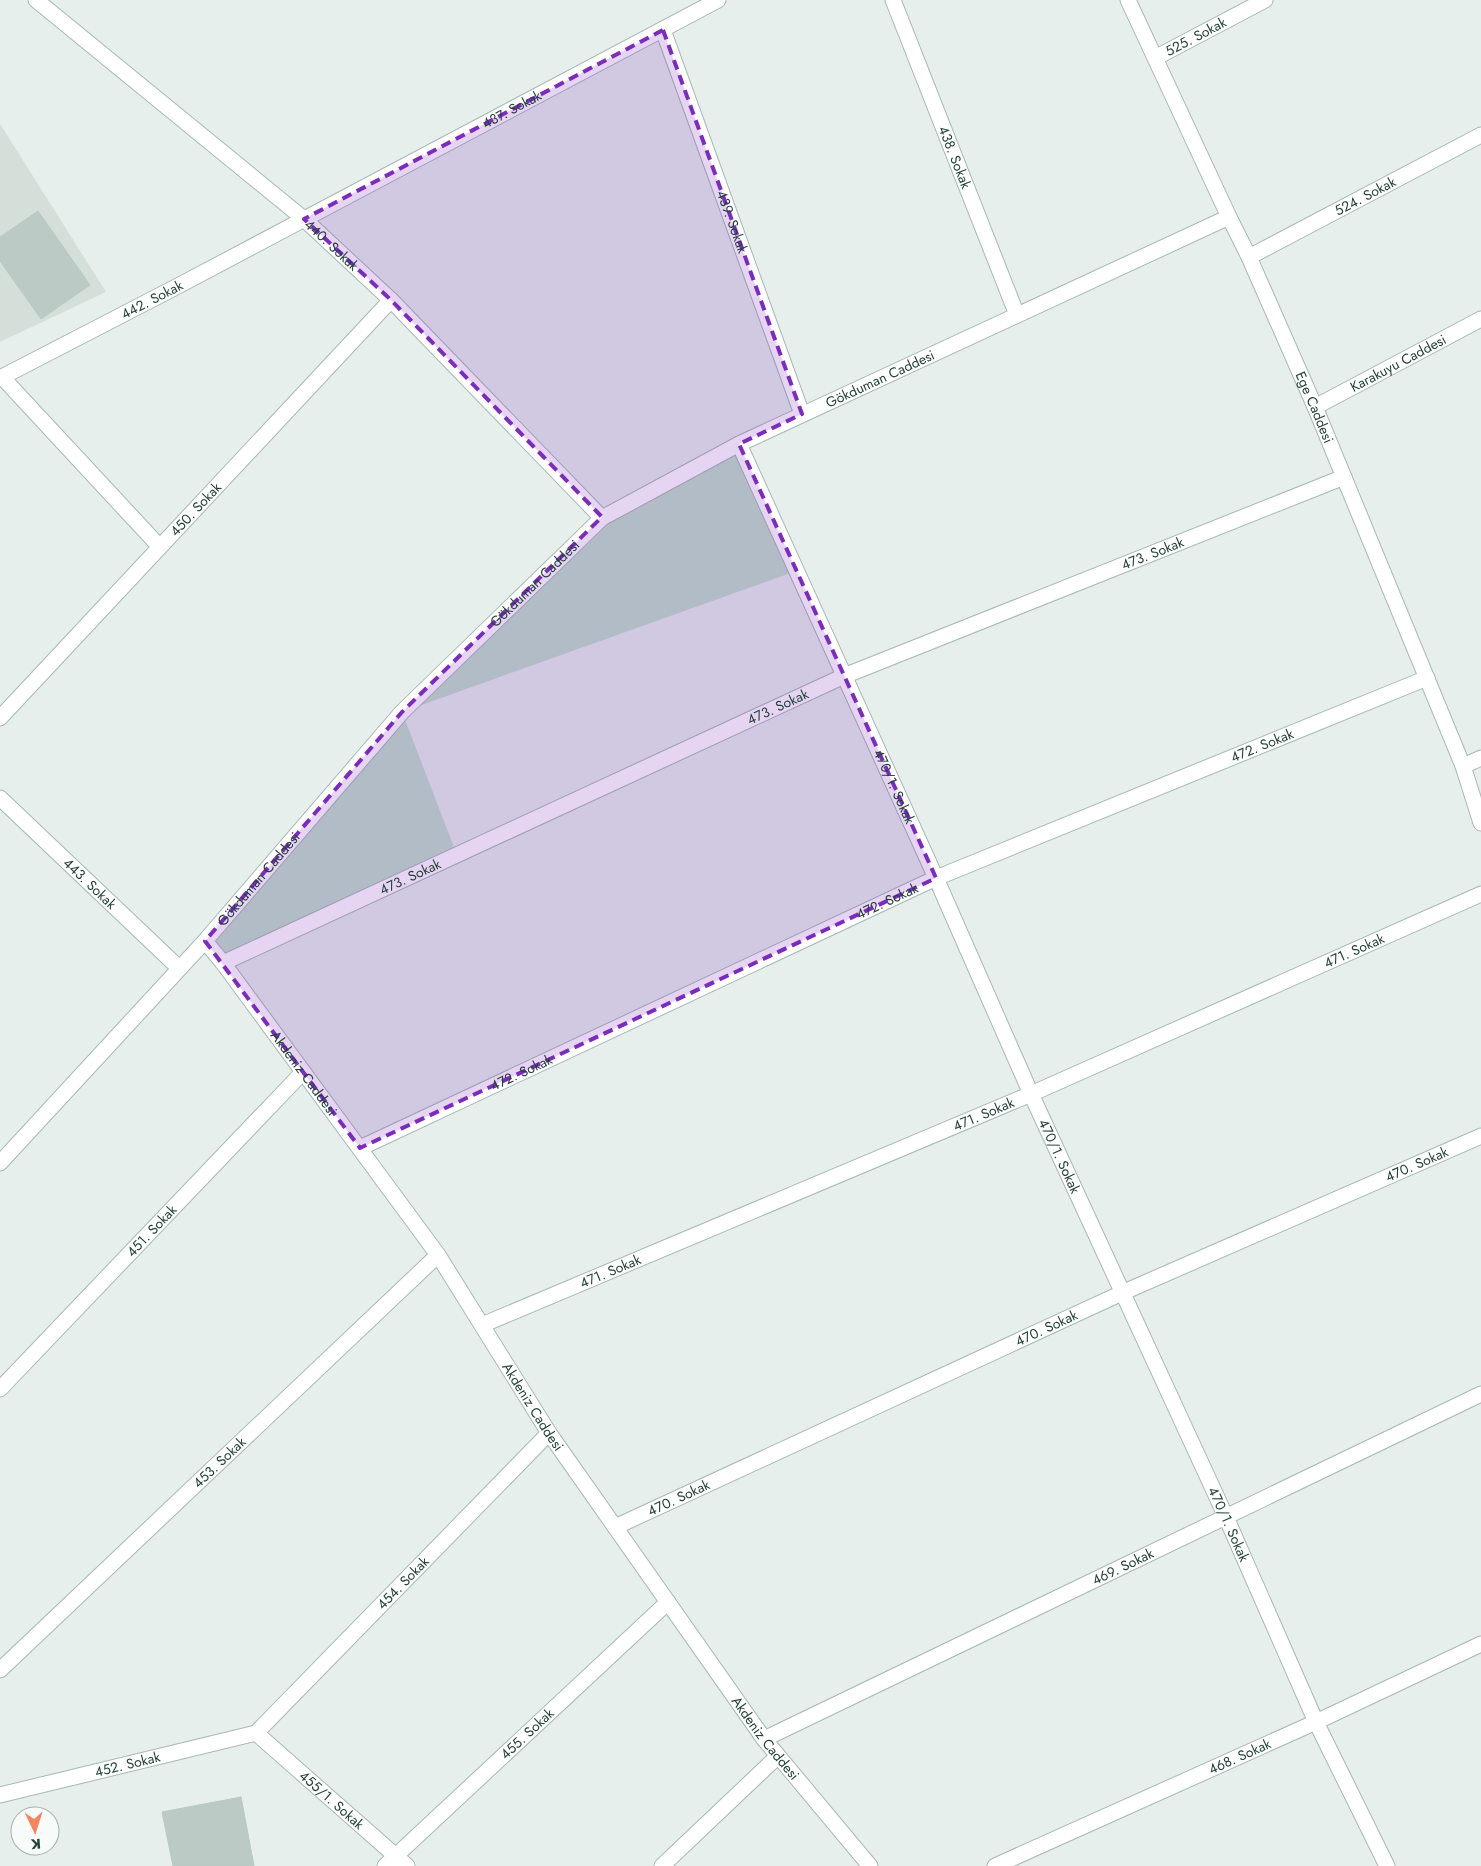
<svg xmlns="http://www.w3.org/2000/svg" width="1481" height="1866" viewBox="0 0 1481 1866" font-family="Jost,sans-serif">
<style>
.built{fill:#d4dfda}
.green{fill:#bfe0c8}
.building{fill:#bbcac4;stroke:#b8c9c2}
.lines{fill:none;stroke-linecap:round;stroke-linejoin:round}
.minor-casing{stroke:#a8b8b2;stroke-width:17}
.tertiary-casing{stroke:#a8b8b2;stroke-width:17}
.minor{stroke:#fff;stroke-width:15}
.tertiary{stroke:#fff;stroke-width:15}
.marked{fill:#7b2cbf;fill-opacity:0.2;stroke:#7b2cbf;stroke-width:4;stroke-dasharray:10 6;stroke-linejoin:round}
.labels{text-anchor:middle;stroke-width:4;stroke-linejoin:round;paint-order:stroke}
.street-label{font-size:14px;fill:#24423a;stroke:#f7fbf9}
</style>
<rect width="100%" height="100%" fill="#e6efeb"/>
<path class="built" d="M0 124 106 292 0 342Z"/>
<path class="green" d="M739 444 796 571 402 712 457 855 223 963 205 941 402 712 596 511Z"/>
<path class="building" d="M38 211 90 285 41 319 0 261V237Z
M241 1797 254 1866H173L162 1812Z"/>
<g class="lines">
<defs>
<g id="minor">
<path id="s1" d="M36 0 304 219 391 300 602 518"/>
<path id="s2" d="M893 0 1017 315"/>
<path id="s3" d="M1128 0 1229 217 1249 257 1315 407 1463 766 1481 823"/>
<path id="s4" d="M663 30 802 414"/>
<path id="s5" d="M1155 58 1265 0"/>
<path id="s6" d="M1249 257 1481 135"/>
<path d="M2 377 159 546"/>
<path id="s7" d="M0 378 176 287 718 0"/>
<path id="s8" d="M739 444 936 878 1031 1094 1226 1517 1316 1722 1387 1866"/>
<path id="s9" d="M0 718 391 300"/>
<path d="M1463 766 1481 758"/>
<path id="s10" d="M0 798 179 968"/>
<path id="s11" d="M223 963 844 676 1344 477"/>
<path id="s12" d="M360 1148 936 878 1427 678"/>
<path id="s13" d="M482 1325 1031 1094 1481 894"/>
<path id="s14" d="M0 1389 303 1072"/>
<path id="s15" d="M615 1527 1124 1292 1481 1136"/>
<path id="s16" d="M0 1670 438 1255"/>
<path id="s17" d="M256 1733 549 1433"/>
<path id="s18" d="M256 1733 407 1866"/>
<path id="s19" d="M764 1739 1481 1394"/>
<path id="s20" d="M0 1795 256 1733"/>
<path id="s21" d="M385 1866 668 1602"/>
<path d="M662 1866 778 1756"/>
<path id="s22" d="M995 1866 1316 1722 1481 1644"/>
</g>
<g id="tertiary">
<path id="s23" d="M1315 407 1481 319"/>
<path id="s24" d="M205 941 223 963 438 1255 549 1433 764 1739 870 1866"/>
<path id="s25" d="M0 1163 205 941 402 712 602 518 739 444 1229 217"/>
</g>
</defs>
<use href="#minor" class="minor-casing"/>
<use href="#tertiary" class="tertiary-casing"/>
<use href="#minor" class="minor"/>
<use href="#tertiary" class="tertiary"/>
</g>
<path class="marked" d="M663 30 802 414 739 444 936 878 360 1148 205 941 402 712 602 517 391 300 304 219Z"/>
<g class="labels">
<g class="street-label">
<text dy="5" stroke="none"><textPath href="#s5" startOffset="46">525. Sokak</textPath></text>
<text dy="5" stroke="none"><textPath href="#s7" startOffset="578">437. Sokak</textPath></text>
<text dy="5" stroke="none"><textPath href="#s2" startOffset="169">438. Sokak</textPath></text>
<text dy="5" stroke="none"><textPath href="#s6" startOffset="131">524. Sokak</textPath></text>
<text dy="5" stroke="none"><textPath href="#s4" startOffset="204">439. Sokak</textPath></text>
<text dy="5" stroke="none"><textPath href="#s1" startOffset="384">440. Sokak</textPath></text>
<text dy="5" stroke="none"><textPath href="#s7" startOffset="171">442. Sokak</textPath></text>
<text dy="5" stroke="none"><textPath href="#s23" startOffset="94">Karakuyu Caddesi</textPath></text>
<text dy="5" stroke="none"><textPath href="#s25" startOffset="1194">Gökduman Caddesi</textPath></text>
<text dy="5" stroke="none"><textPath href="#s3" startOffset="448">Ege Caddesi</textPath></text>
<text dy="5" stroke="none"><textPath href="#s9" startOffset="286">450. Sokak</textPath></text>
<text dy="5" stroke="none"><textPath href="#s11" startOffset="1016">473. Sokak</textPath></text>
<text dy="5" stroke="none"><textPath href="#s25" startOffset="789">Gökduman Caddesi</textPath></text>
<text dy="5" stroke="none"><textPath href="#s11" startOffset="611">473. Sokak</textPath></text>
<text dy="5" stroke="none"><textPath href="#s12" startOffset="988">472. Sokak</textPath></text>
<text dy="5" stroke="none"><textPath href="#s8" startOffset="376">470/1. Sokak</textPath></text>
<text dy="5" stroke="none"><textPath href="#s11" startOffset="206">473. Sokak</textPath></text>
<text dy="5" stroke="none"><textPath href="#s25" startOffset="384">Gökduman Caddesi</textPath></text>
<text dy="5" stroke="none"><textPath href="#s10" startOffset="124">443. Sokak</textPath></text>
<text dy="5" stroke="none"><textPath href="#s12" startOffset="582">472. Sokak</textPath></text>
<text dy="5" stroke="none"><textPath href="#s13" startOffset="949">471. Sokak</textPath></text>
<text dy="5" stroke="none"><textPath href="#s24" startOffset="165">Akdeniz Caddesi</textPath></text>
<text dy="5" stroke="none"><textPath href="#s12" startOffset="178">472. Sokak</textPath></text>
<text dy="5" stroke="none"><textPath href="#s13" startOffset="544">471. Sokak</textPath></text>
<text dy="5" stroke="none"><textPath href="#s8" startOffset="781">470/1. Sokak</textPath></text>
<text dy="5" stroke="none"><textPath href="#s15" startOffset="880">470. Sokak</textPath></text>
<text dy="5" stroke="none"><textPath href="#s14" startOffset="219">451. Sokak</textPath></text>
<text dy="5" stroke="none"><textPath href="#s13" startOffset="139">471. Sokak</textPath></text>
<text dy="5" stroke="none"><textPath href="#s15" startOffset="475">470. Sokak</textPath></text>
<text dy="5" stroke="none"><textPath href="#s24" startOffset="570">Akdeniz Caddesi</textPath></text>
<text dy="5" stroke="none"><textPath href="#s16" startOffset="302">453. Sokak</textPath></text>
<text dy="5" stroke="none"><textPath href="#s15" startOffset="70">470. Sokak</textPath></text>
<text dy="5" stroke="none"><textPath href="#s8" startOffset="1186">470/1. Sokak</textPath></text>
<text dy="5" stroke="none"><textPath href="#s19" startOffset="398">469. Sokak</textPath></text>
<text dy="5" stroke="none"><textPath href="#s17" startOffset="210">454. Sokak</textPath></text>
<text dy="5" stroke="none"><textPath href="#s21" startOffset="194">455. Sokak</textPath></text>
<text dy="5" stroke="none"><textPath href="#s24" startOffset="975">Akdeniz Caddesi</textPath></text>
<text dy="5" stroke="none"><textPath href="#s22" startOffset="268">468. Sokak</textPath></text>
<text dy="5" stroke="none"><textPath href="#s20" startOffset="131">452. Sokak</textPath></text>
<text dy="5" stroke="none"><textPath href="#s18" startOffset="101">455/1. Sokak</textPath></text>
</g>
</g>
<g transform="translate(35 1831) rotate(176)"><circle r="24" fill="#f7fbf9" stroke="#a3b1ad"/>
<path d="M0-4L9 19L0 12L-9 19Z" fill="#f4845f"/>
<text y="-8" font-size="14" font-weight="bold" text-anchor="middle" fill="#24423a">K</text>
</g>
</svg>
